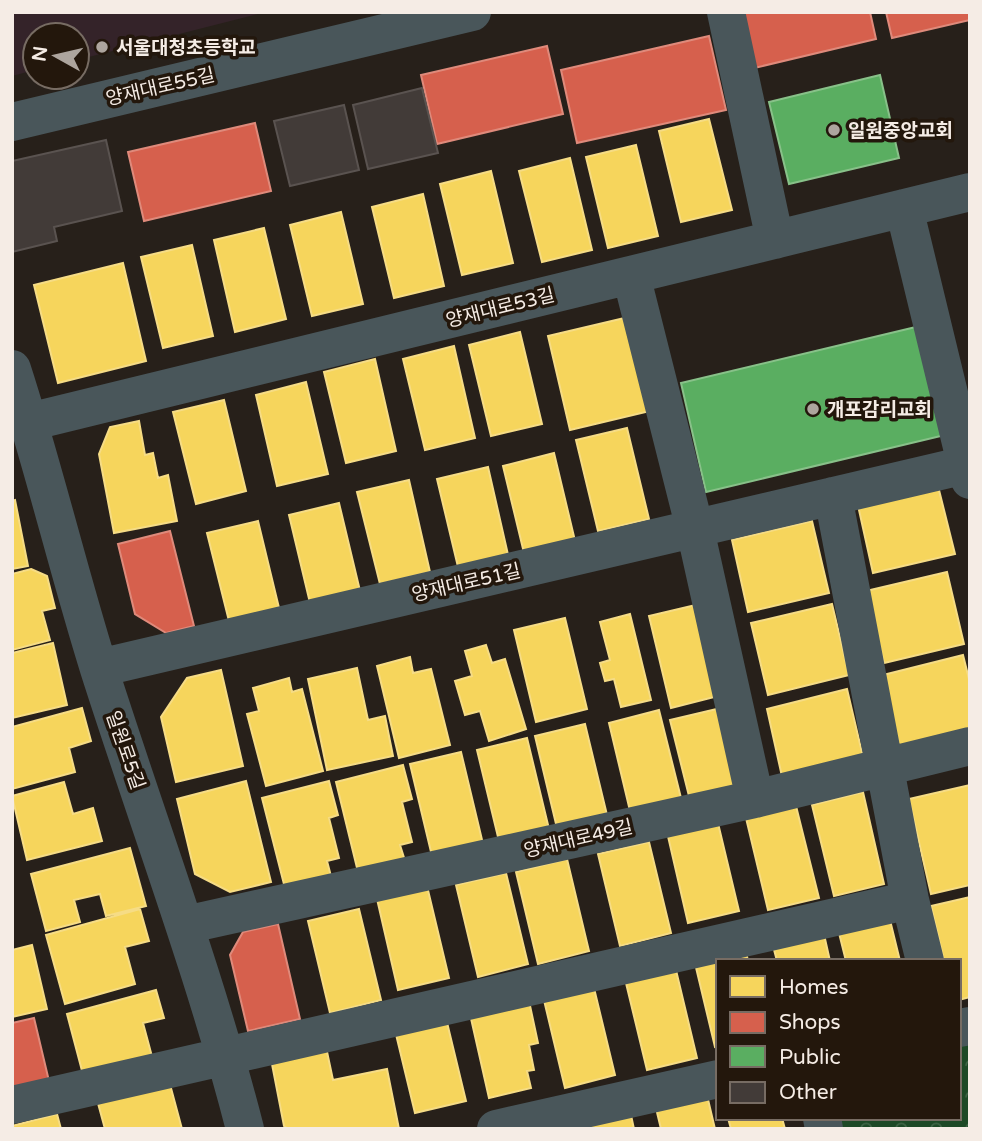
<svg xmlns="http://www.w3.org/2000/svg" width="982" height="1141" viewBox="0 0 982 1141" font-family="'Varela Round','Noto Sans KR',sans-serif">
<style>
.education{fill:#342329}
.forest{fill:url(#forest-crowns)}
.homes{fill:#f6d55c;stroke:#f6dc85;stroke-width:2}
.shops{fill:#d6604d;stroke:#df8a7b;stroke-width:2}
.public{fill:#5aae61;stroke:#88c189;stroke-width:2}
.building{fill:#423b38;stroke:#5a5350;stroke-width:2}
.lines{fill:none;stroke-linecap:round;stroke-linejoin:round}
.minor{stroke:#49565a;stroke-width:38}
.poi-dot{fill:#ada59e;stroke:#23170c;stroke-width:2.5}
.labels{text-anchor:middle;stroke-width:7;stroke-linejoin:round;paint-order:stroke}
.poi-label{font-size:19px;font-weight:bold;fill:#f5ece5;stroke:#23170c;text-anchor:start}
.street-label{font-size:19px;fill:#f5ece5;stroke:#23170c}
</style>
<defs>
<pattern id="forest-crowns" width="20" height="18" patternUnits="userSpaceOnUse" patternTransform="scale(1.75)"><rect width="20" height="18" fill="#1d4926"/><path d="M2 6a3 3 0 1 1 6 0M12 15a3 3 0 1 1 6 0" fill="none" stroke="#3e6345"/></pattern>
</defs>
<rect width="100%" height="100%" fill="#27201a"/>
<path class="education" d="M12 12H266L77 60V35H35V70L12 76Z"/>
<path class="forest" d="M970 1035V1129H834L832 1118H959V1037Z"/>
<path class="homes" d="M709 119 732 210 681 222 659 131Z
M636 145 658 236 608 248 586 157Z
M570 158 592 250 542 262 519 171Z
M491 171 513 263 462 275 440 184Z
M423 194 444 286 394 298 372 207Z
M341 212 363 304 312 316 290 225Z
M264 228 286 319 235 332 214 240Z
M192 245 213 336 163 348 141 257Z
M123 263 146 361 58 383 34 285Z
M633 316 654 410 570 430 548 336Z
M520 332 542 424 491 436 469 345Z
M454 346 475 438 425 450 403 359Z
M375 359 396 451 346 463 324 372Z
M306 382 328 474 277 486 256 395Z
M224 400 246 491 196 504 173 412Z
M139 421 145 455 153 453 158 478 168 475 177 521 114 533 99 454 110 427Z
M627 428 649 519 598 531 576 440Z
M554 453 576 545 525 557 503 466Z
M488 467 509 559 459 571 437 479Z
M409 480 430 572 380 584 357 492Z
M937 482 955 554 873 573 857 501Z
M15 500 28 566 12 569V501Z
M339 503 361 595 311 607 289 515Z
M258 521 280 612 230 625 207 533Z
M812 521 829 593 748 612 732 540Z
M31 569 47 576 55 608 42 611 50 640 12 650V574Z
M947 572 964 644 884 663 866 591Z
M700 604 722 695 671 708 649 616Z
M832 604 849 675 768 695 751 623Z
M630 614 651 700 621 707 614 679 605 681 600 663 610 660 600 622Z
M565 618 587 709 536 722 514 630Z
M53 643 67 705 12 718V653Z
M486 645 492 663 505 659 526 729 489 741 480 711 465 715 455 681 472 676 465 651Z
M963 655 970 683V730L899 746 883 675Z
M410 657 413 673 431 669 450 745 399 758 377 666Z
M357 668 368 720 385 716 393 756 327 770 308 679Z
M221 670 243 766 176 782 161 717 187 678Z
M289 678 292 692 302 689 323 771 266 786 247 714 259 711 253 688Z
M847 689 864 761 783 781 767 709Z
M82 708 91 741 69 748 75 772 12 789V727Z
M721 708 743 800 693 812 670 720Z
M659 710 682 802 631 815 609 723Z
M585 724 607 815 557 828 535 736Z
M527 738 549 829 499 841 477 750Z
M461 752 483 844 432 856 410 764Z
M403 765 412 799 402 802 412 842 400 845 406 864 359 876 336 782Z
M246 781 271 882 230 892 195 874 177 799Z
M329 781 338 815 329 818 339 858 327 861 332 880 286 892 262 798Z
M64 782 73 814 93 808 102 841 27 860 12 796Z
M970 785V885L931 894 909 799Z
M863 792 884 884 834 896 812 805Z
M796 806 819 898 768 910 746 818Z
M717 819 739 911 688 923 667 832Z
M649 842 671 933 620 946 598 854Z
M130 848 146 906 106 916 100 894 74 900 80 922 46 931 31 874Z
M567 859 589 951 538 964 516 872Z
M506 873 528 964 478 977 456 885Z
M427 886 449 978 398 990 377 899Z
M970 897V997L959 1000V961H944L931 906Z
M140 909 149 941 125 947 135 984 65 1004 46 935Z
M359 909 381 1000 330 1013 308 921Z
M889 916 900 961H846L838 929Z
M823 930 830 961H777L772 942Z
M744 943 748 961H718V1046L715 1047 693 955Z
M32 945 47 1009 12 1017V950Z
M675 966 697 1058 647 1070 625 979Z
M593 984 615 1075 565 1088 543 996Z
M156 990 164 1018 143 1023 154 1064 85 1082 67 1014Z
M529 1001 538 1043 529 1045 534 1070 527 1071 531 1088 489 1098 470 1014Z
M444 1010 466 1101 415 1113 393 1022Z
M326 1047 333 1080 387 1069 399 1129H288L284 1126 271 1059Z
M168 1077 182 1129H105L96 1096Z
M706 1091 715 1129H661L655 1104Z
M629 1106 634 1129H579Z
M57 1114 61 1129H12V1126Z
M728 1118H782L785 1129H731Z"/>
<path class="shops" d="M737 12H870L876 39 750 69Z
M886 12H970V20L892 38Z
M709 36 726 110 577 143 561 70Z
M547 46 563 114 437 144 421 75Z
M255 123 271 191 144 221 128 152Z
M170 531 194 626 166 633 135 614 118 544Z
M278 924 300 1019 248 1031 230 955 243 932Z
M34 1018 49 1081 12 1090V1023Z"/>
<path class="public" d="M880 75 899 158 789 184 769 102Z
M920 326 945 435 706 492 681 383Z"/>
<path class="building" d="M422 88 438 153 368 169 353 105Z
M344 105 359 170 290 186 274 121Z
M106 140 122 211 54 227 57 241 12 252V161Z"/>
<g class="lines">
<path class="minor" d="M726 12 775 240
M12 122 472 12
M904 208 970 480
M631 275 695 529 755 799
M12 369C44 468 68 570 99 669 148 823 205 973 245 1129
M29 422 970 192
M833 496 910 900 925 961
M99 668 970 464
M185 925 755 799 970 746
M959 1028 970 1026
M12 1105 910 900
M822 1118 824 1129
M496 1129 718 1079"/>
</g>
<g class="poi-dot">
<circle cx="102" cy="47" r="7"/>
<circle cx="834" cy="130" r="7"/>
<circle cx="813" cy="409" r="7"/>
</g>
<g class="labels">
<g class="poi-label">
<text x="116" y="54">서울대청초등학교</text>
<text x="848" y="137">일원중앙교회</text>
<text x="827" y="416">개포감리교회</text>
</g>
<g class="street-label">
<text transform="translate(160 86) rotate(-13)" y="7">양재대로55길</text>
<text transform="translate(500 307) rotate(-14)" y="7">양재대로53길</text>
<text transform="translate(466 582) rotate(-13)" y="7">양재대로51길</text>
<text transform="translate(126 750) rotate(71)" y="7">일원로5길</text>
<text transform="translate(578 838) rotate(-13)" y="7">양재대로49길</text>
</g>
</g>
<rect width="982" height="1141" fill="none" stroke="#f5ece5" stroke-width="28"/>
<rect x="716" y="959" width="245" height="161" fill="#23170c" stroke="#776c63" stroke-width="2"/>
<rect x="730" y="976" width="35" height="21" fill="#f6d55c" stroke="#776c63" stroke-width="2"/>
<text x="779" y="994" font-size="21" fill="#f5ece5">Homes</text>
<rect x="730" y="1012" width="35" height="21" fill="#d6604d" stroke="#776c63" stroke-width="2"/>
<text x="779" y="1029" font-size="21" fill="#f5ece5">Shops</text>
<rect x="730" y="1046" width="35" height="21" fill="#5aae61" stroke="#776c63" stroke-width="2"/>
<text x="779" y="1064" font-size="21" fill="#f5ece5">Public</text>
<rect x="730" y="1082" width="35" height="21" fill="#423b38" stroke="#776c63" stroke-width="2"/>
<text x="779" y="1099" font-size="21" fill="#f5ece5">Other</text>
<g transform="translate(56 56) rotate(278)"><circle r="33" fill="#23170c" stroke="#776c63" stroke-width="2"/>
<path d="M0-5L12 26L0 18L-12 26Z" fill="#ada59e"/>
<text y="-10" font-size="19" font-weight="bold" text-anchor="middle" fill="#f5ece5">N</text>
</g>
</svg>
